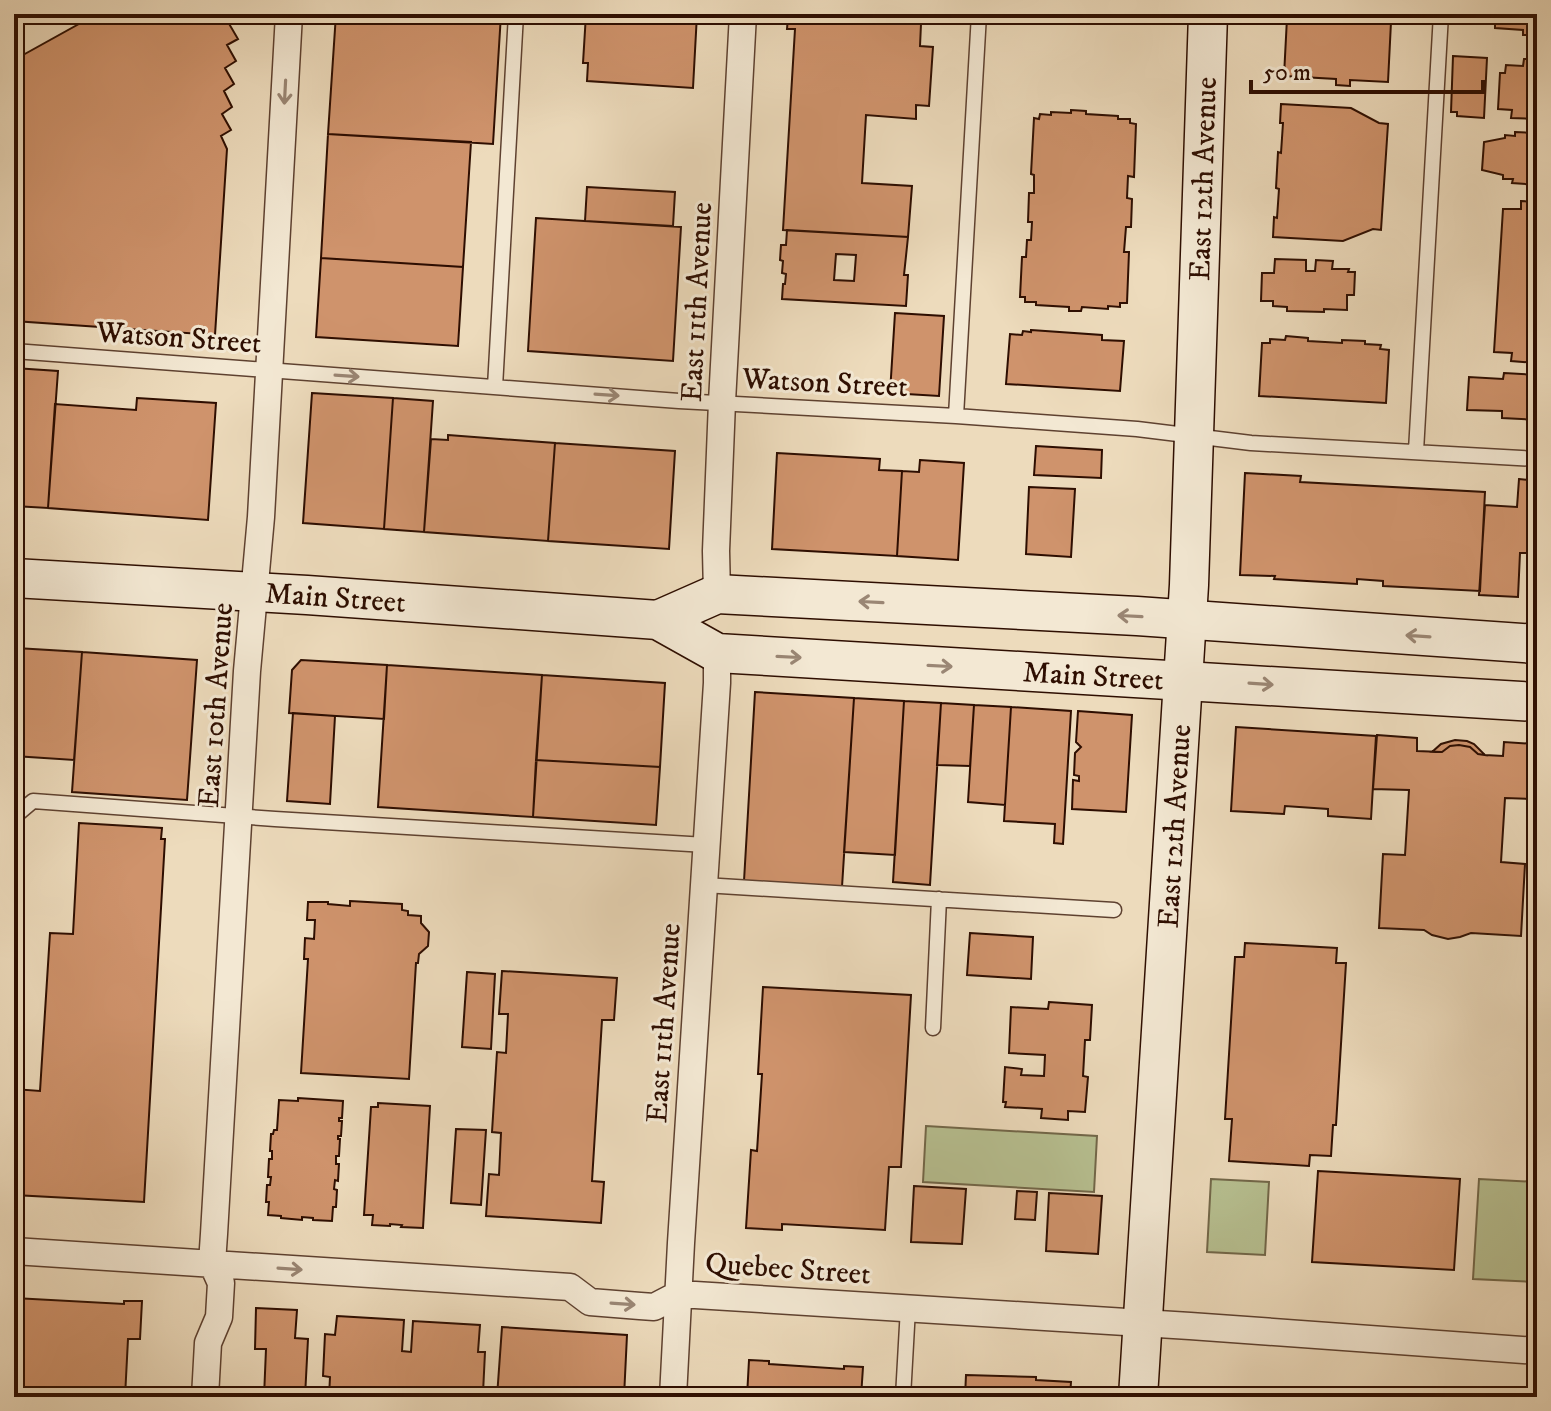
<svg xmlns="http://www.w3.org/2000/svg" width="1551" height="1411" viewBox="0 0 1551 1411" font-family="'IM FELL DW Pica',serif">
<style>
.green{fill:#b7c091;stroke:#726749;stroke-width:2}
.building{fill:#cf936c;stroke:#2e0e01;stroke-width:2;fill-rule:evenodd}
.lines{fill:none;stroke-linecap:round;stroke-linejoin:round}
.lane-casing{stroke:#5e4130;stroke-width:17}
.street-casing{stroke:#5e4130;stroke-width:29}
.secondary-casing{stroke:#2e0e01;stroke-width:41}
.lane{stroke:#f3e8d3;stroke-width:14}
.street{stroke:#f3e8d3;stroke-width:26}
.secondary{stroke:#f3e8d3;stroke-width:38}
.oneway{stroke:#9a8674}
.labels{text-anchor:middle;stroke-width:6;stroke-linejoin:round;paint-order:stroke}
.street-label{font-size:30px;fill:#2e0e01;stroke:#f3e8d3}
</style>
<rect width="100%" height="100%" fill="#eddbbc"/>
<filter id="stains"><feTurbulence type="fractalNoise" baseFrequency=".0025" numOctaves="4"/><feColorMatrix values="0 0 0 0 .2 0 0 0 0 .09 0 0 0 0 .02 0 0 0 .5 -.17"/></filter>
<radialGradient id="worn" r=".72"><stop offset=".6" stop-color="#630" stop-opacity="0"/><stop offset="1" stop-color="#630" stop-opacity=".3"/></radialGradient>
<path class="green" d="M926 1126 1097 1136 1094 1192 923 1182Z
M1211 1179 1269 1182 1265 1255 1207 1252Z
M1479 1179 1537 1182V1282L1473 1279Z"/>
<path class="building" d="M97 14H239L240 16 228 22 238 39 227 45 236 61 225 68 234 84 224 91 232 107 222 114 231 130 221 136 227 149 215 335 14 321V60Z
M336 14H501L493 144 328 134Z
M586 14H697L693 88 587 81 588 63H583Z
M805 14H891V23L805 18Z
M1291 14H1388L1387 22H1391L1388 82 1350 80V86L1336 85V79L1284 76 1287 18H1291Z
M1495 14H1537V42L1533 41 1534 35H1523V30L1495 28Z
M788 17 921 24 920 46 933 47 929 106 916 105V119L866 115 862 183 912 186 908 237 783 230 795 29H787Z
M1453 56 1487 58 1484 118 1457 116V112H1451Z
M1524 59H1537V119L1511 118 1512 110 1498 109 1500 73H1505L1506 65 1523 66Z
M1281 104 1351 108 1379 123 1388 124 1381 230 1373 229 1343 241 1273 237 1274 217 1277 218 1279 189 1276 188 1278 152 1281 153 1283 123H1280Z
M1071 110 1086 111V114L1118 116V119H1130V123L1136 124 1134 177 1128 176 1127 198 1132 199 1131 227H1126L1124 252H1129L1127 303H1120V307L1108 306V309L1082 307 1081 311H1069V307L1036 305V302H1025V297H1020L1022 257H1026L1027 240H1031L1032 222H1028L1029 193H1034V175L1031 174 1034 118 1039 119 1040 114 1051 115V112L1071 113Z
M1515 132 1537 133V185L1512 183 1513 179H1503V175L1482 170 1484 142 1505 138V135L1515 136Z
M328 134 471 142 463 267 321 258Z
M587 187 675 192 673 226 585 221Z
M1521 201 1537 202V363L1511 361 1512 353 1494 352 1503 209H1521Z
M536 218 681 227 673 361 528 351Z
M787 230 908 237 904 275H908L906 306 782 299 783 284H785L786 274 782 273 783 261 780 260 781 245H786ZM836 254 856 255 854 281 834 280Z
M321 258 463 267 458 346 316 337Z
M1275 259 1306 260V271H1315L1316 260 1333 261 1332 269H1349L1348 272H1355L1354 295H1347V310L1324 309V312L1287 311V307L1273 306V301H1261L1262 273H1274Z
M895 313 944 316 939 396 890 393Z
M1031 330 1102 335V340L1124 341 1120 391 1006 384 1010 334 1022 335 1023 331 1031 332Z
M1286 336 1308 338V341L1342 343V340L1365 341V344L1381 345 1380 349 1389 350 1386 403 1259 396 1262 343H1270V339L1285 340Z
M14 368 58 371 48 508 14 506Z
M1504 373 1537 375V420L1502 418V411L1467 410 1469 377 1503 379Z
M312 393 393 398 384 529 303 523Z
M137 398 216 403 208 520 48 508 55 404 136 410Z
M393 398 433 401 424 532 384 529Z
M448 435 555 443 548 541 424 532 431 439 448 440Z
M555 443 675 451 669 549 548 541Z
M1036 446 1102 450 1101 478 1034 475Z
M777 453 880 459 879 470 902 471 897 556 772 549Z
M920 460 964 463 958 560 897 556 902 471 919 472Z
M1245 473 1301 476 1300 482 1485 492 1480 591 1383 586V581L1357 579V584L1274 579 1275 576 1240 575Z
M1519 479 1537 481V553H1520L1518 597 1479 595 1485 505 1517 507Z
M1029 487 1075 489 1071 557 1026 554Z
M16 648 82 652 74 760 14 756Z
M82 652 197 660 187 800 72 792Z
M301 660 387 665 384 719 289 713 292 670Z
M387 665 542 675 533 817 378 807Z
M542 675 665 683 660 767 536 760Z
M755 692 854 698 842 887 744 881Z
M854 698 904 701 895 855 844 852Z
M904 701 941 703 930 885 893 882Z
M941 703 974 705 970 766 937 765Z
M974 705 1011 707 1005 805 968 802Z
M1011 707 1071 711 1063 844 1054 843 1055 824 1004 821Z
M1078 711 1132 715 1126 812 1072 809 1073 780 1079 781V776L1074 775 1075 753 1081 747 1076 742Z
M293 713 335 716 330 804 287 801Z
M1236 727 1376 736 1371 819 1328 816V809L1285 806 1284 814 1231 811Z
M1377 735 1417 738V751L1442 752 1450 746 1459 745 1470 747 1478 754 1485 755 1503 756 1504 742 1535 744 1532 799 1505 798 1501 862 1525 864 1521 936 1471 933 1460 937 1448 939 1432 935 1424 930 1379 928 1383 854 1405 855 1409 790 1373 789Z
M1455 740 1467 741 1474 744 1485 755 1478 754 1470 747 1459 745 1450 746 1442 752H1432L1441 744Z
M1535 744H1537V822H1532L1533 814H1531Z
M536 760 660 767 656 825 533 817Z
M79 823 162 828 161 839H165L144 1202 14 1195V1089L40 1091 50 933 73 934Z
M350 901 402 904V910L408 911V915L421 916V923L429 932 428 946 419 954 418 963H416L409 1079 301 1073 308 959H304L305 938 314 939 315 920H307L308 902H328V904L350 906Z
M970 933 1033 937 1031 979 967 975Z
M1245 943 1337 948 1336 963H1346L1336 1125H1333L1331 1156 1310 1155 1309 1166 1229 1161 1232 1119H1225L1235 957H1244Z
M502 971 617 978 614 1020H602L592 1181 604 1182 601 1223 486 1216 489 1174 499 1175 501 1133 492 1132 497 1052 506 1053 508 1014H499Z
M467 972 495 974 491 1049 462 1047Z
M763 987 911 995 901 1167H889L885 1230 782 1224V1230L746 1228 751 1150 757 1151 762 1074H758Z
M1049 1002 1092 1005 1090 1040H1085L1083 1076 1088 1077 1085 1112 1068 1111V1120L1041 1118 1042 1109 1005 1107 1006 1102H1003L1005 1067 1022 1069 1021 1075 1044 1076 1045 1055 1009 1053 1011 1007 1048 1009Z
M298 1098 343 1101 342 1118H339V1121H342L341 1136H338V1139H340L339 1156H336V1164H339L338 1181 335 1180 334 1189 337 1190 336 1207H333L332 1221 313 1220V1218L302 1217V1220L281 1218V1216L268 1215 269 1202H266L267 1185H270L271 1177H268L269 1159H272V1151H270L271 1134H273L274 1130H277L279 1100 298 1101Z
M378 1103 430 1106 423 1228 401 1227 402 1225 390 1224V1226L372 1225 373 1215H364L371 1107H378Z
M456 1129 486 1130 481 1205 451 1203Z
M1318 1171 1460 1179 1454 1270 1312 1262Z
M914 1186 966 1189 962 1244 911 1242Z
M1017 1191 1037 1192 1035 1220 1015 1219Z
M1049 1193 1102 1196 1098 1254 1046 1251Z
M14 1298 124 1304V1301H142L140 1339H128L125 1397H14Z
M256 1308 297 1310 295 1338 308 1339 305 1397H264L266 1349H255Z
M337 1316 404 1320 402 1351 411 1352 413 1321 480 1325 478 1352H485L483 1393 476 1392 475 1397H329L330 1377 323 1376 325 1334 335 1335Z
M502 1327 627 1335 624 1397H497Z
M749 1360 769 1361V1364L844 1369V1366L863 1367 861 1397H747Z
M966 1375 1036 1377V1380L1071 1382 1070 1397H965Z"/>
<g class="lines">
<defs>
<path id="lane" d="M14 351 679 401 956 416 1137 429 1251 443 1537 459
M495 387 516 14
M956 416 979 14
M1416 451 1441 14
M14 817 33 801 275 819 706 845
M704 885 1114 910
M933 1028 939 899
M903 1397 908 1308"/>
<path id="street" d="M717 594 716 551 722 402 743 14
M14 1251 570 1287 590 1302 640 1306 654 1307 679 1294 1190 1326 1537 1351
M205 1397 208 1343 219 1317 221 1283 212 1263 214 1234 247 671 261 517 289 14
M673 1397 681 1243 717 683V653"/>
<g id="secondary">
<path id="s1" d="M14 578 307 595 658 620 717 653 1537 702"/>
<path d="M658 620 717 594 1137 616 1537 644"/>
<path id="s2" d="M1138 1397 1189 585 1208 14"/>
</g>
</defs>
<use href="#lane" class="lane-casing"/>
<use href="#street" class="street-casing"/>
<use href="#secondary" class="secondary-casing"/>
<use href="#lane" class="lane"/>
<use href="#street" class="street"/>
<use href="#secondary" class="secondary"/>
</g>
<defs><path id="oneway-shaft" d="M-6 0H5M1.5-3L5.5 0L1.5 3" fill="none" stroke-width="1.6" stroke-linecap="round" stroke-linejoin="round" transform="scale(2)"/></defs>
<g class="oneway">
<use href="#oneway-shaft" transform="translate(285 92) rotate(93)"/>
<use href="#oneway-shaft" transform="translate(347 376) rotate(4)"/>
<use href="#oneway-shaft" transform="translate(607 395) rotate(4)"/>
<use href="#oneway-shaft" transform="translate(871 602) rotate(-177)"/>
<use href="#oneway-shaft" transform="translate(1130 616) rotate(-177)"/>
<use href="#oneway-shaft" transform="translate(1418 636) rotate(-176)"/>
<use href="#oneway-shaft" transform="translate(789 657) rotate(3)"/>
<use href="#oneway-shaft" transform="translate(940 666) rotate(3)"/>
<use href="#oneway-shaft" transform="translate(1261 684) rotate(4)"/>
<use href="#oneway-shaft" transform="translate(290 1269) rotate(4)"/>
<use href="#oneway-shaft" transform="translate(623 1304) rotate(4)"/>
</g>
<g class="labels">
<g class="street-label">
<text dy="10" stroke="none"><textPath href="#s2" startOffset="1220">East 12th Avenue</textPath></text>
<text transform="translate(696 302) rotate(-87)" y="10">East 11th Avenue</text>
<text transform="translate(179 337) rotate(4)" y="10">Watson Street</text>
<text transform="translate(825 382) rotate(3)" y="10">Watson Street</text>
<text dy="10" stroke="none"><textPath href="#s1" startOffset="322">Main Street</textPath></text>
<text dy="10" stroke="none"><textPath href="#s1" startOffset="1090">Main Street</textPath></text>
<text transform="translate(215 705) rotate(-86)" y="10">East 10th Avenue</text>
<text dy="10" stroke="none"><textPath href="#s2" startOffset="572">East 12th Avenue</textPath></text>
<text transform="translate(663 1023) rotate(-86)" y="10">East 11th Avenue</text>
<text transform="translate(788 1268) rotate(4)" y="10">Quebec Street</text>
</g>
</g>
<rect width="1551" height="1411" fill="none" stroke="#eddbbc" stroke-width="48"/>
<rect x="16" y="16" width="1519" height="1379" fill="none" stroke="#2e0e01" stroke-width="4"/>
<rect x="24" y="24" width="1503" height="1363" fill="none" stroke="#2e0e01" stroke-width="2"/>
<path d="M1251 80v12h232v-12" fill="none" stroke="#2e0e01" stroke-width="4"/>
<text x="1263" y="80" font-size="24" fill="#2e0e01" stroke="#f3e8d3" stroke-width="6" paint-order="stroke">50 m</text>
<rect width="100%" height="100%" filter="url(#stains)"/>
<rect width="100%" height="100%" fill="url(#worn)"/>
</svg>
